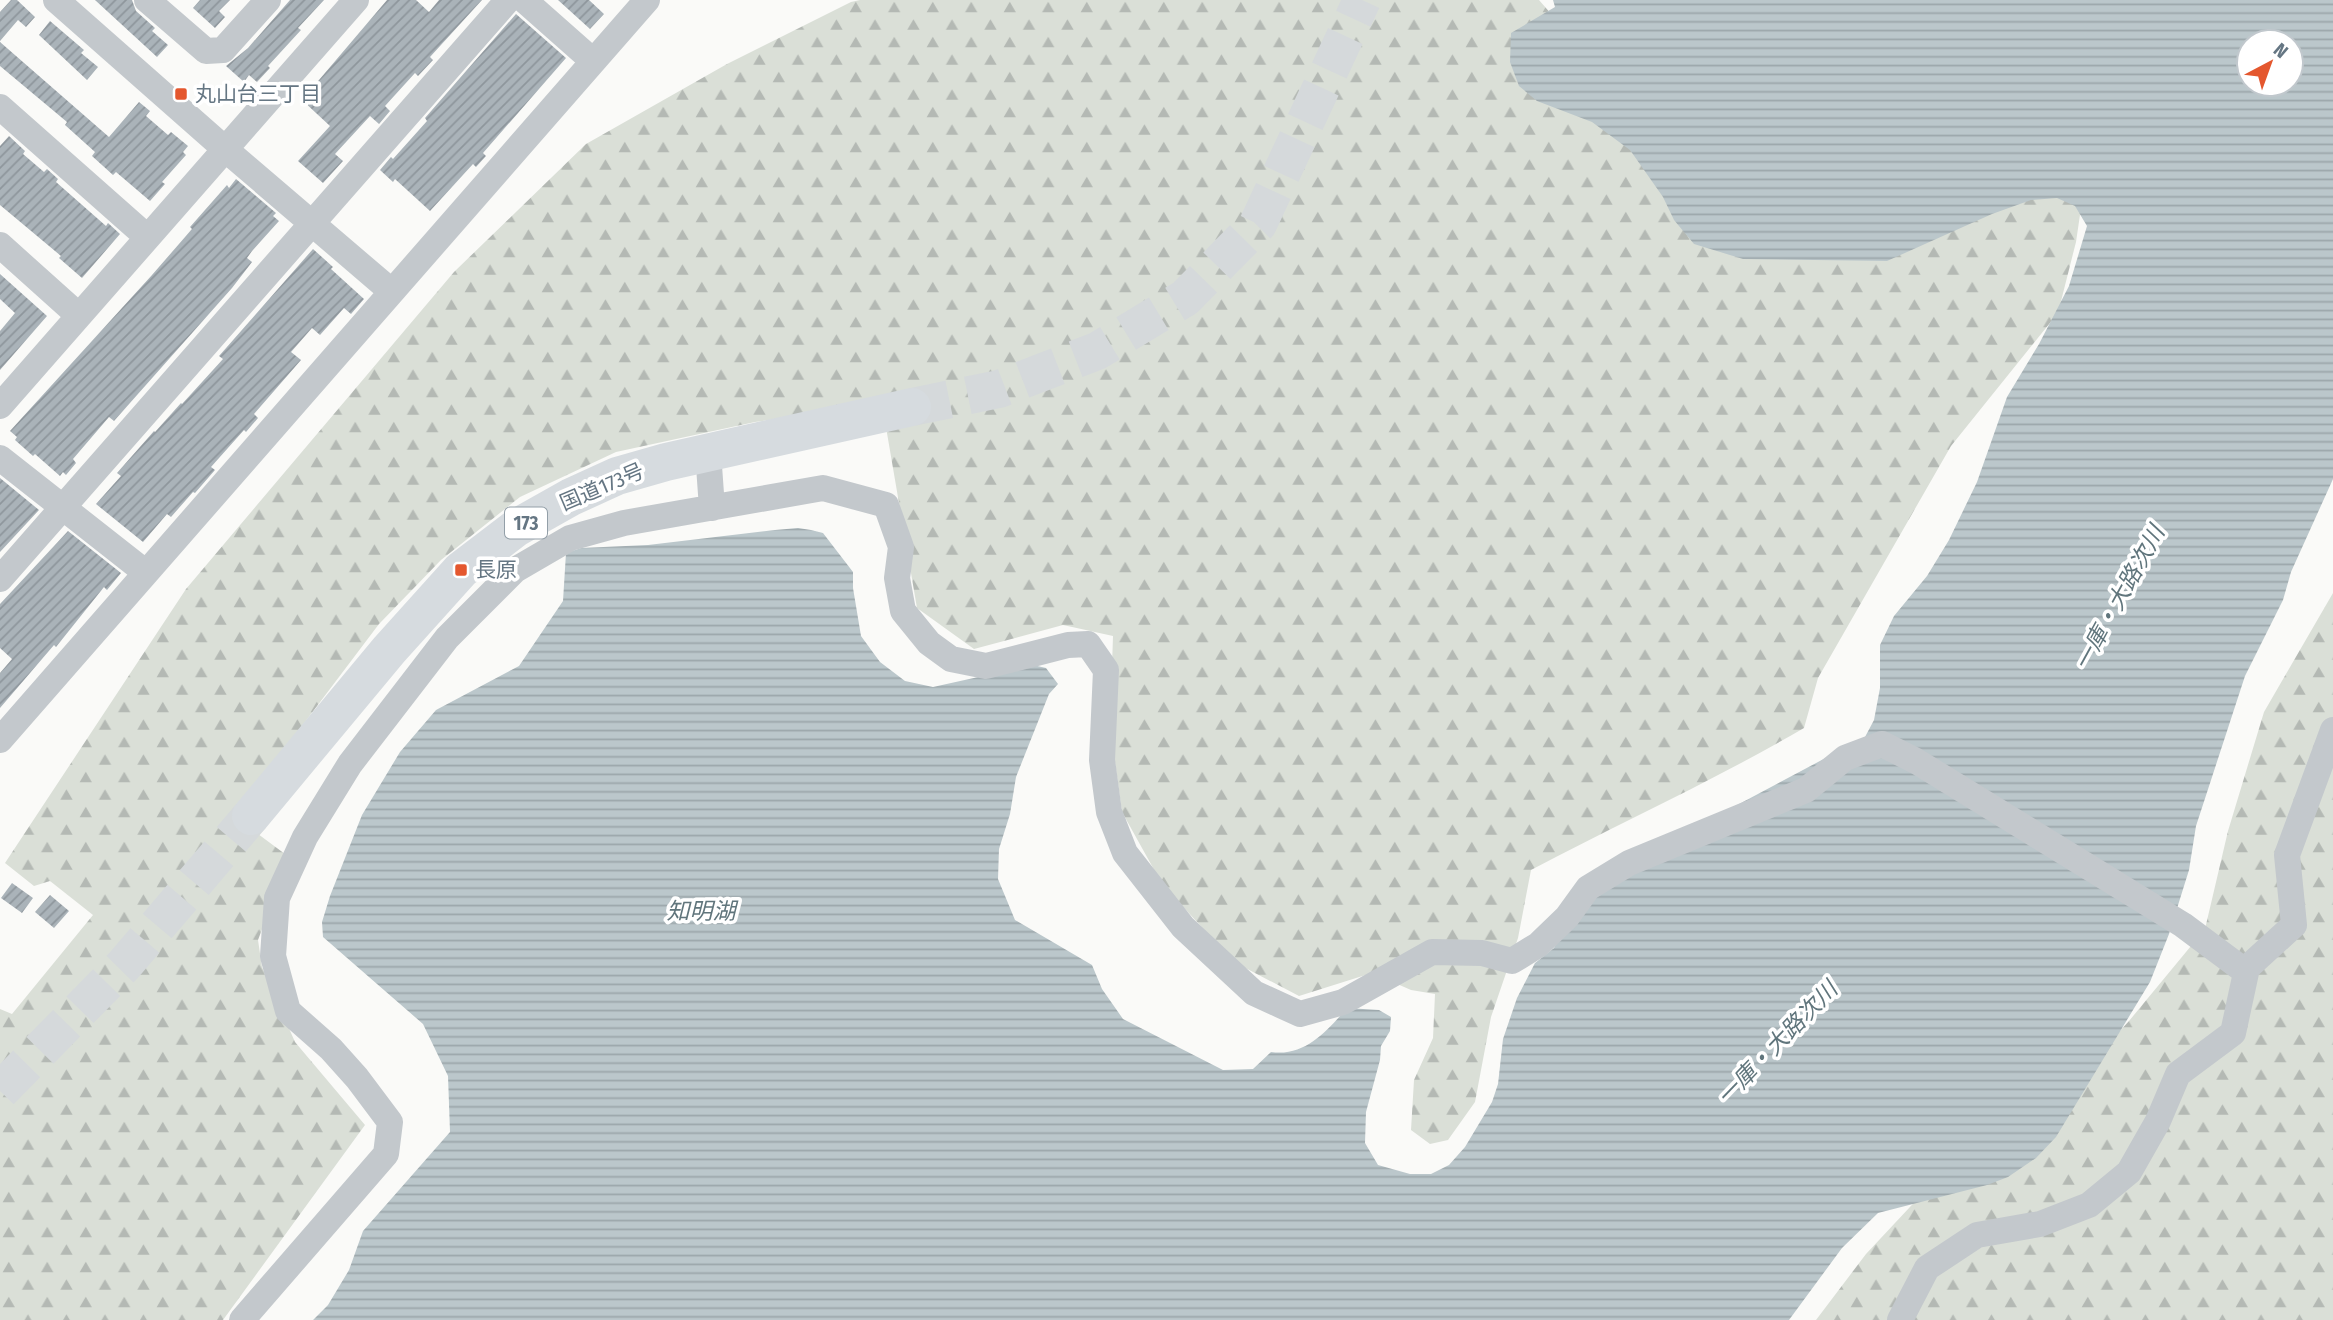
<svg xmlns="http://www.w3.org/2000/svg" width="2333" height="1320" viewBox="0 0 2333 1320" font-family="'Fira Sans Condensed','Noto Sans JP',sans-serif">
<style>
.forest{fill:url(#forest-firs)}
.water{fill:url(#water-rules);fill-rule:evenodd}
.building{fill:url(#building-hatch)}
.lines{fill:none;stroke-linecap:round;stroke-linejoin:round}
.highway-tunnel{stroke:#d5d9db;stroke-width:38;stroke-dasharray:38 19;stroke-linecap:butt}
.minor{stroke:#c3c8cc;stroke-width:26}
.highway{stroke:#d6dbdf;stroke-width:38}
.poi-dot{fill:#e4572e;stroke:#fff;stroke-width:2.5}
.labels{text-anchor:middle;stroke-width:7;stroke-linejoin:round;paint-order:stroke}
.shield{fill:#fff;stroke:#939fa8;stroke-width:2}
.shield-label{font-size:19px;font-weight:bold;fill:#657683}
.poi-label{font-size:21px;fill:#657683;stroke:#fff;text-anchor:start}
.street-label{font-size:21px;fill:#657683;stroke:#fff}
.water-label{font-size:23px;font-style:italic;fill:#60757c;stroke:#fff}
</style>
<defs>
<pattern id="forest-firs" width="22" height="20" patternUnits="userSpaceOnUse" patternTransform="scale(1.75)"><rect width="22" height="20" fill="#dadfd7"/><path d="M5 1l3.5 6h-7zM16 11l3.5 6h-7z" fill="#b4b9b4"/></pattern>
<pattern id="water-rules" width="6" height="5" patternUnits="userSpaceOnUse" patternTransform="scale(1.75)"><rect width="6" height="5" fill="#bbc7cb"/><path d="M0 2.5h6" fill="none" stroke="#9ca6aa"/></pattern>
<pattern id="building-hatch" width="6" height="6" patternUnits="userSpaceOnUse" patternTransform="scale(1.75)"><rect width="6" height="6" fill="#aab3b9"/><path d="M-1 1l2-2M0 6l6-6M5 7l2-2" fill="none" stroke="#8e969c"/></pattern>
</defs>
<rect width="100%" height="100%" fill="#fafaf8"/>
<path class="forest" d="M860 0H1539L1606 77 2086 174 2076 242 2058 313 1951 446 1818 678 1804 728C1715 780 1622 822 1531 870L1518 938 1491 1017 1475 1102 1448 1140 1430 1144 1411 1130 1414 1080 1433 1038 1435 994 1411 990 1372 973 1299 996 1234 962 1162 884 1122 812 1110 726 1113 636 1063 625 974 649 917 608 882 404 755 422 616 452 520 497 441 560 379 624 234 816 289 857 258 940 262 967 295 1042 365 1125 223 1320H0V1009L12 1014 93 915 50 881 34 886 5 863 186 589 454 272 586 144 727 64 851 2Z
M2333 593V1320H1816L1866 1254 1938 1177 2050 1107 2129 1021 2205 929 2228 831 2264 712Z"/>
<path class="water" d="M1553 0H2333V479L2291 572 2283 600 2245 676 2196 826 2189 870 2169 934 2150 982 2056 1137 2036 1158 2008 1177 1987 1185 1878 1213 1842 1248 1789 1320H313L328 1305 349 1270 363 1231 450 1132 448 1076 423 1024 323 937 322 922 330 896 362 815 400 752 436 710 519 666 563 601 566 553 581 548 648 545 775 530 798 528 811 530 823 533 853 572V588L861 636 880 662 905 681 933 687 1033 665 1046 668 1058 684 1049 694 1016 777 1010 814 999 849 998 879 1015 920 1092 965 1102 989 1123 1019 1223 1070 1253 1069 1271 1052C1305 1057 1327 1031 1347 1008L1379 1010 1391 1017 1390 1031 1381 1046 1380 1060 1366 1112 1365 1143 1378 1165 1410 1174H1431L1449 1165 1465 1147 1492 1102 1498 1084 1503 1039 1517 998 1535 963 1554 948 1585 886 1865 737 1874 720 1880 688V645L1894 616 1927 576 1949 540 1977 482 2007 397 2039 344 2069 286 2087 226 2075 206 2057 198 2031 200 1992 214 1887 261 1743 259 1694 244 1674 220 1663 197 1630 150 1592 122 1537 101 1519 86 1510 62 1511 33 1555 7ZM2249 42H2291V84H2249Z"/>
<path class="building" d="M11 0H17L35 17 26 27 18 20 0 41V12Z
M95 0H132L136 11 155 28 152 31 168 45 157 57Z
M200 0H230L219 11 225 17 215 28 193 8Z
M290 0H324L298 28 301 30 268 66 270 68 257 82 249 75 244 82 226 66 248 48Z
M387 0H416L429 12 439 0H482L430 57 433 60 418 76 415 73 385 106 390 111 379 124 370 116 335 154 343 161 323 183 298 161 330 126 302 100Z
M558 0H589L604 14 590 29Z
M516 14 566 58 483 153 486 156 476 167 473 164 430 211 395 179 393 182 380 170 391 157 393 159 427 121 425 118Z
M50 21 84 50 81 53 98 67 87 80 39 35Z
M0 42 109 137 139 102 150 111 146 116 168 135 171 132 188 146 183 152 186 155 162 182 165 184 150 201 116 172 113 175 92 156 95 152 65 125 67 122 0 66Z
M9 136 25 151 23 154 44 172 47 169 58 179 56 182 106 226 108 223 120 234 82 278 59 258 61 256 0 205V146Z
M236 179 276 213 273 216 279 221 252 251 247 258 252 262 232 288 114 421 109 417 73 459 76 463 66 475 63 472 60 476 35 454 33 456 15 440 17 437 10 431 152 275 192 229 190 227 227 185 229 188Z
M313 249 333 267 331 269 364 299 351 314 344 308 320 335 312 328 291 352 301 360 254 414 258 418 246 432 244 430 211 467 215 470 195 493 193 492 171 517 167 514 143 542 96 504 121 476 117 473 154 431 155 432 181 403 182 404 223 359 219 356Z
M0 274 47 316 0 370V331L15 313 0 299Z
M0 478 39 510 0 552Z
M68 531 121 573 107 590 104 587 56 647 54 645 0 708V673L12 659 0 648V604Z
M12 883 33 898 22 913 1 898Z
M50 895 69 911 54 928 35 912Z"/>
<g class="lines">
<path class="highway-tunnel" d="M912 407 999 389 1097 351 1185 298 1258 224 1362 0
M0 1091 124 965 251 816"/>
<path class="minor" d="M56 0 225 149 391 291
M147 0 206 51 223 50 268 0
M524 0 593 61
M0 107 147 237
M0 245 78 315
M0 406 356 0
M708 452 712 508
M0 458 145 572
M0 579 508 0
M0 740 647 0
M242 1320 386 1154 390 1122 357 1078 331 1049 288 1011 273 956 277 898 305 837 350 764 447 638 515 570 570 538 624 523 823 488 886 505 901 547 897 578 903 611 929 643 951 659 986 666 1068 645 1088 644 1106 670 1102 760 1109 812 1125 853 1183 927 1254 993 1300 1014 1343 1002 1432 952 1482 953 1512 961 1538 945 1567 917 1588 888 1629 863 1806 790 1845 758 1882 744 1916 761 2183 925 2246 972
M1900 1320 1927 1268 1977 1235 2040 1224 2089 1205 2129 1172 2158 1121 2178 1074 2233 1033 2247 968 2294 925 2287 855 2333 730"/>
<path class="highway" d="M251 816 389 650 461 570 516 528 571 497 617 476 666 462 912 407"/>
</g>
<g class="poi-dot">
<rect x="174" y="87" width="14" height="14" rx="3.5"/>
<rect x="454" y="563" width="14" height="14" rx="3.5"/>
</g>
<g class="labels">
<rect class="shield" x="505" y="507.5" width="42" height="31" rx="5"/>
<g class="shield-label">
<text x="526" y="530">173</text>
</g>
<g class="poi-label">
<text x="195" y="101">丸山台三丁目</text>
<text x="475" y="577">長原</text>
</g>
<g class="street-label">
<text transform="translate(602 487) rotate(-23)" y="7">国道173号</text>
</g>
<g class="water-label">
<text transform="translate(2119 598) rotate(-61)" y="8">一庫・大路次川</text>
<text x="701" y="919">知明湖</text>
<text transform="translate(1777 1043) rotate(-46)" y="8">一庫・大路次川</text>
</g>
</g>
<g transform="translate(2270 63) rotate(41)"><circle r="33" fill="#ffffff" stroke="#c1c8cd" stroke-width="2"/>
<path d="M0-5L12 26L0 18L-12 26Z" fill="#e4572e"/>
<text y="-10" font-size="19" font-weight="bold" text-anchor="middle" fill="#657683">N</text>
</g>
</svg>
